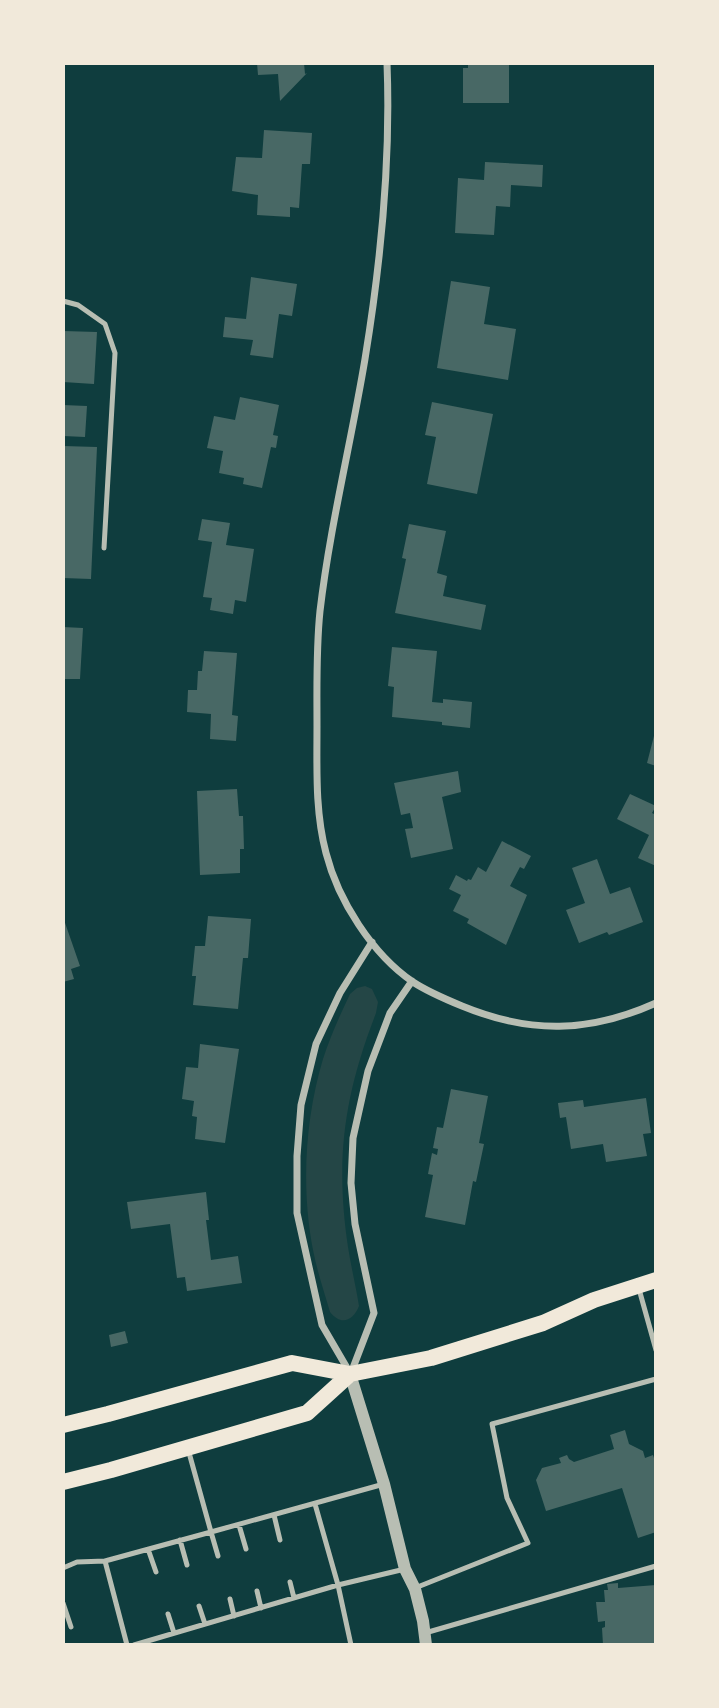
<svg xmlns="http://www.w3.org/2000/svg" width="719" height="1708" viewBox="0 0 719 1708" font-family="Karla,sans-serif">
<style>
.green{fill:#244646}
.building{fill:#486865}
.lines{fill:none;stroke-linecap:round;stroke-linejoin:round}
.service{stroke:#b8beb3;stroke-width:5}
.minor{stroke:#b8beb3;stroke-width:7}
.tertiary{stroke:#b8beb3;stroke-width:12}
.primary{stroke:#f1e9da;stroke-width:16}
</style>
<rect width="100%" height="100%" fill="#0f3d3e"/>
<path class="green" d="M365 986 372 989 378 1002 376 1013C344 1096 335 1159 348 1247 351 1267 356 1286 359 1306 353 1321 341 1326 330 1312 324 1291 317 1271 313 1250 301 1188 305 1119 323 1059 330 1037 340 1015 350 994L357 988Z"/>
<path class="building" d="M257 63H304L305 74 307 73 280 101 278 74 258 75Z
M468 63H509V103H463V68H468Z
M264 130 312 133 310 164H302L299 208 290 207V217L257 215 258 195 232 191 236 157 262 158Z
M485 162 543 165 542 187 511 185 510 207 496 206 494 235 455 233 458 178 484 180Z
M251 277 297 284 292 316 279 314 273 358 250 355 253 340 223 337 225 317 246 319Z
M451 281 490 287 484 324 516 329 508 380 437 368Z
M63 331 97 332 94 384 63 382Z
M240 397 279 405 273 435 278 436 276 448 271 447 262 488 243 484 244 478 219 473 223 451 207 448 214 416 235 420Z
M432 402 493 414 477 494 427 484 436 437 425 435Z
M63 405 87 406 85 437 63 436Z
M63 446 97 447 91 579 63 578Z
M202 519 230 523 226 545 254 549 246 602 235 600 233 614 210 610 212 598 203 597 212 542 198 540Z
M409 524 446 531 437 573 447 576 443 596 486 605 481 630 395 613 406 559 402 558Z
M63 627 83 628 80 679H63Z
M392 647 437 651 432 702 443 703V699L472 702 470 728 442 725V722L392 717 394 687 388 686Z
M204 651 237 653 232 715 238 716 236 741 210 739 211 714 187 712 188 690H197L198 671H202Z
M655 732H656V766L647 763Z
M458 771 461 792 442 797 453 849 411 858 405 829 413 828 410 813 401 815 394 783Z
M237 789 239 816H243L244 849H240V873L200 875 197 791Z
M630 794 656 806 652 813 656 815V866L638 858 649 835 617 819Z
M502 841 531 856 524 869 520 867 510 886 527 895 506 945 467 923 469 919 453 911 461 895 449 889 456 875 467 881 468 879 471 880 478 867 486 872Z
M597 859 610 894 630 887 643 922 609 935 607 932 579 943 566 910 585 903 572 868Z
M208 916 251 919 248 958H243L238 1009 193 1005 196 976H192L195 946H205Z
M63 917 80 966 71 969 74 979 63 982Z
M200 1044 239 1049 225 1143 195 1139 197 1117 192 1116 194 1101 182 1099 186 1067 198 1068Z
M451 1089 488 1096 479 1143 484 1144 476 1182 473 1181 465 1225 425 1217 433 1175 428 1174 432 1153 437 1155 438 1149 433 1148 437 1127 443 1128Z
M646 1098 651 1133 643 1134 647 1156 606 1162 603 1144 571 1149 566 1117 560 1118 558 1103 583 1100 584 1107Z
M206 1192 209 1220H206L211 1260 238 1256 242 1283 187 1291 185 1277 177 1278 170 1224 131 1229 127 1202Z
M125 1331 128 1343 111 1347 109 1335Z
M625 1430 629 1444 643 1451 645 1458 653 1455 656 1464V1532L638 1538 622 1488 546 1511 536 1480 542 1468 561 1463 559 1458 567 1455 569 1459 574 1462 614 1449 610 1435Z
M618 1583V1588L656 1585V1645H603L602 1628 605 1627V1621L598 1622 596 1602H605L604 1590H608L607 1584Z"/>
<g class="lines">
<path class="service" d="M63 301 78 305 105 324 115 353 104 548
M639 1289 656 1350
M315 1504 338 1585 351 1645
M274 1515 280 1540
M239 1525 246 1549
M180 1540 187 1565
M148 1549 156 1572
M218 1556 211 1532 384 1484
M63 1568 77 1562 105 1561
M290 1582 294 1598
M415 1588 528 1543 507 1498 492 1424 656 1379
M257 1591 261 1608
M230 1599 234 1616
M63 1603 71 1627
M199 1606 205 1624
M168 1614 174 1633
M425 1633 656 1566
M127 1645 105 1561 211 1532 188 1449
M134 1645 338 1585 405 1569"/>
<path class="minor" d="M387 63C391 163 381 261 365 359 351 443 330 526 320 611 316 649 317 688 317 726 317 768 315 812 326 853 338 900 372 954 413 982 428 992 445 999 462 1006 530 1034 589 1033 656 1003
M350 1373 322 1325 297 1213V1156L301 1105 316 1044 340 993 372 942
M351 1373 374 1313 355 1224 351 1183 353 1138 368 1071 390 1013 412 981"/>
<path class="tertiary" d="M350 1374 384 1484 405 1569 415 1589 423 1621 426 1645"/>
<path class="primary" d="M63 1425 108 1414 292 1363 350 1374 431 1358 543 1323 594 1300 656 1280
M63 1482 111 1470 307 1413 350 1374"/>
</g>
<rect width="719" height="1708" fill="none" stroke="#f1e9da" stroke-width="130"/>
</svg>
